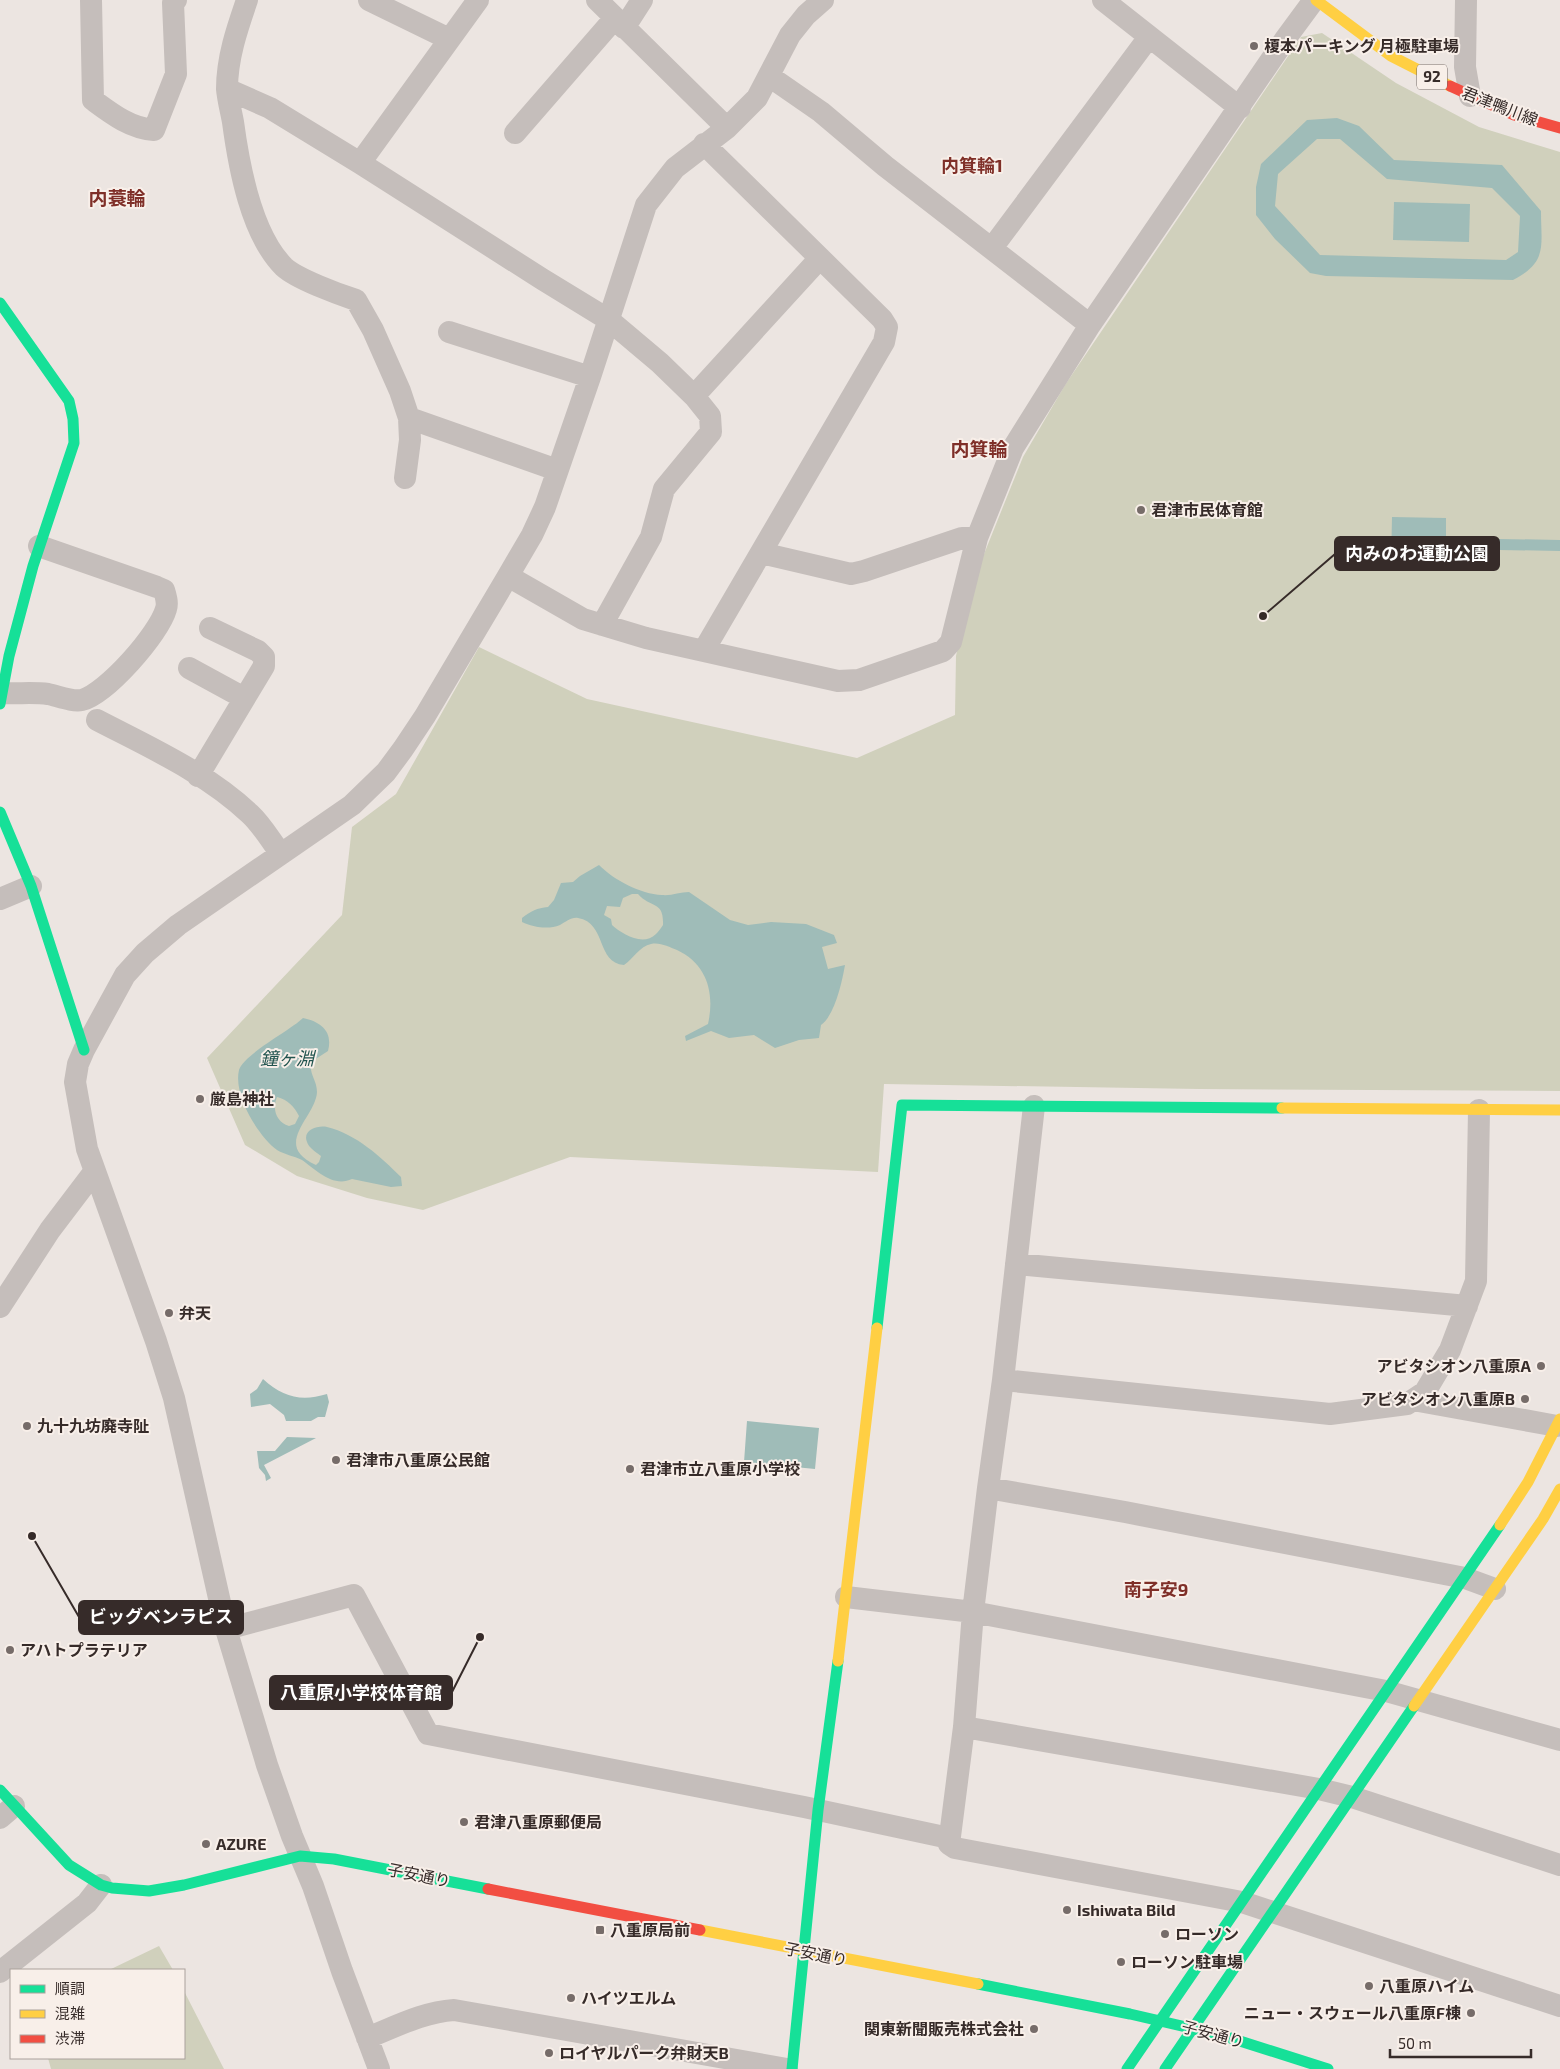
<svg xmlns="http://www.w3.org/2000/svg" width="1560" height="2069" viewBox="0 0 1560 2069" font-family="'Exo 2','Noto Sans JP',sans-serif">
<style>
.green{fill:#d0d0bc}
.water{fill:#9fbcb8;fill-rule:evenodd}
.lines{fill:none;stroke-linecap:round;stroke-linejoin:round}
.street{stroke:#c5bebb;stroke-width:22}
.fast{stroke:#16e098;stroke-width:11}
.slow{stroke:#ffcf43;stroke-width:11}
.jam{stroke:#f24e42;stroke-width:11}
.poi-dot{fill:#766c69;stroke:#f8efe9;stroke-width:2}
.labels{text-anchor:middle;stroke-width:4;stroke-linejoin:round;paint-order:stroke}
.shield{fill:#f8efe9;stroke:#706663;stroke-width:1}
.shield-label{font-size:15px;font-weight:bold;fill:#362b29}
.poi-label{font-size:16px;font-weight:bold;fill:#362b29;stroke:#f8efe9;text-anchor:start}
.street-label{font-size:16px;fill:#362b29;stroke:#f8efe9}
.neighbourhood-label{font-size:18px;font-weight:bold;fill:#7f2f28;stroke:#f8efe9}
.water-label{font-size:18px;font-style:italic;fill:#22544f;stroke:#f8efe9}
.quarter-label{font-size:19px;font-weight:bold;fill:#7f2f28;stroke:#f8efe9}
.leader{fill:none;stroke:#362b29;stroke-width:2}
.callout-dot{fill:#362b29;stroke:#f8efe9;stroke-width:2}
.callout{fill:#362b29;stroke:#362b29;stroke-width:2}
.callout-label{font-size:18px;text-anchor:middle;font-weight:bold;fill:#fff}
</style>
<rect width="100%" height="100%" fill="#ece5e1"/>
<path class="green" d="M1322 33 1396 83 1479 127 1560 152V1091L1199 1089 884 1084 878 1172 570 1157 423 1210 367 1198 297 1176 245 1145 207 1058 342 915 352 827 396 794 479 647 587 699 857 758 955 715 956 656 972 584 1023 457 1065 385 1301 37Z
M159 1946 173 1970H109Z
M184 1991 224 2069H51L48 2058H184Z"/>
<path class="water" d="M1337 118 1359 126 1394 160 1502 165 1541 211C1541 246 1548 262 1513 280L1326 276 1310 273 1275 239 1256 215V187L1261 164 1307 120ZM1317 139H1340L1387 179 1492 188 1520 216 1518 252 1506 260 1320 255 1275 206 1278 174Z
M1394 202 1470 204 1469 242 1393 240Z
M1392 517 1446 518V538L1560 540V551L1446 549 1445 566 1391 564Z
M599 865C614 880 640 894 662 895 671 896 680 892 689 892L730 920 748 925 771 922 806 924 834 935 837 943 822 947 828 969 845 965C842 982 835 1015 821 1025L819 1038 799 1040 775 1048 754 1035 729 1038 711 1031 686 1041 685 1036 708 1024C715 993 707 964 677 950 669 947 660 942 651 944 640 946 633 959 624 965 596 963 607 923 578 918 571 917 566 922 560 925 548 930 533 927 522 922V918C531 911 537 908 548 907L554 900 561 883 573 882 580 876ZM632 894H638C651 909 664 900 663 925 661 928 658 932 656 934 643 947 622 934 612 925L611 919 604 915 607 906 620 907 623 898Z
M303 1018C322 1022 333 1032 328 1051L311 1062C309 1075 317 1080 317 1092 316 1117 271 1145 316 1165L319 1162 321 1156C316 1152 309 1148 307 1142 302 1130 318 1125 327 1127 356 1134 381 1157 401 1177L402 1186 391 1187 352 1179C333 1188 316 1170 302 1160 295 1156 285 1155 277 1150 258 1136 233 1095 239 1070 244 1054 291 1030 303 1018ZM277 1097C288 1100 294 1106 299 1116L295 1124 289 1126C276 1122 272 1109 277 1097Z
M263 1379C283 1397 301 1402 327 1394L329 1402 325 1417H318L311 1421H286L284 1415 270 1404 251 1407 250 1394 257 1389Z
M747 1421 819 1428 815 1469 744 1462Z
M287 1437 316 1438 264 1465 271 1478 266 1481 265 1475 259 1468 257 1451H275Z"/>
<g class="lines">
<path class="street" d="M91 0 93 100C112 114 130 128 154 130L176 74 173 3 176 0
M247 0C237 29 227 58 227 89 228 100 231 111 233 122 239 167 251 234 284 267 297 279 338 294 356 300L373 330 400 391 409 418 410 440 405 478
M369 0 449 39
M597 0 727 128
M1103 0 1240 108
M1466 0 1465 67 1470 96
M624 28 642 0
M769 76 821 112 885 166 1090 325
M227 89 270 108 360 163 542 279 609 320 660 363 694 396 710 416 711 432 664 489 651 537 602 625
M515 133 615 18
M704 144 882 319 887 327 884 342 704 650
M360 163 478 0
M992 248 1149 37
M449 332 590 377
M694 396 820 258
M409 418 557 470
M761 553 851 574 864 571 962 538H977
M508 576 583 619 646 638 838 681 859 680 943 651 951 642 977 538 1013 448 1090 325 1286 38 1314 0
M189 668 244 698
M2 693C17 694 33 692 48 694 58 696 72 702 82 700 107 693 159 634 166 609 168 603 166 597 164 590L157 587 39 546
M97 720C149 747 207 773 250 814 262 825 271 841 281 854
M198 776 264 666V657L258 651 210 628
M0 899 31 886
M1034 1106 1003 1380 988 1488 973 1612 964 1727 949 1844 955 1848 1242 1902 1560 2006
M1016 1264 1467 1306
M0 1307 50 1230 94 1172
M1003 1380 1330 1414 1407 1404 1425 1392 1450 1350 1476 1281 1479 1110
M1413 1400 1557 1426
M988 1488 1125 1512 1465 1578 1495 1589
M846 1597 973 1612 1386 1691 1560 1740
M226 1629 354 1595 428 1734 804 1807 949 1838
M964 1727 1319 1789 1352 1797 1560 1865
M0 1818 14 1806
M0 1972 87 1903 101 1885
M367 2038C395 2027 423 2012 454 2010L787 2069
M379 2069 342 1971 313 1886 292 1836 267 1765 226 1629 174 1398 156 1341 87 1149 75 1082 78 1064 84 1050 125 975 145 953 178 925 352 805 386 772 403 749 425 716 508 576 532 535 545 507 590 377 646 205 675 168 727 128 757 98 790 35 806 15 823 0"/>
<path class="fast" d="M0 303 69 401 73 419 74 443 33 566 9 656 0 704
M0 812 31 886 84 1050
M877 1328 902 1105 1282 1108
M0 1790 69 1865 101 1885 112 1888 149 1891 184 1885 300 1856 334 1859 488 1889
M978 1984 1130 2014 1221 2035 1328 2069
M792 2069 818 1810 838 1661
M1127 2069 1500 1525
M1165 2069 1414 1706"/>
<path class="slow" d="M1316 0 1391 56 1450 86
M1282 1108 1560 1110
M1500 1525 1528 1482 1560 1419
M838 1661 877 1328
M1414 1706 1543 1519 1560 1489
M700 1930 978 1984"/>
<path class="jam" d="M1450 86 1514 115 1560 128
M488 1889 700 1930"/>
</g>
<g class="poi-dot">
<circle cx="1254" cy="46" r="5"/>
<circle cx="1141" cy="510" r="5"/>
<circle cx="200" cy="1099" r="5"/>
<circle cx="169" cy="1313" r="5"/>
<circle cx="1541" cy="1366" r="5"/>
<circle cx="1525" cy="1399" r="5"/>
<circle cx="27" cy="1426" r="5"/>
<circle cx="336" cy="1460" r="5"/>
<circle cx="630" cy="1469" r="5"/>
<circle cx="10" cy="1650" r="5"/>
<circle cx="464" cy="1822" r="5"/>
<circle cx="206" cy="1844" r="5"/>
<circle cx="1067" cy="1910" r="5"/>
<rect x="595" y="1925" width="10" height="10" rx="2.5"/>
<circle cx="1165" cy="1934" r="5"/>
<circle cx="1121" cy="1962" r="5"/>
<circle cx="1369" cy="1986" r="5"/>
<circle cx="571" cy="1998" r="5"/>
<circle cx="1471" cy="2013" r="5"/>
<circle cx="1034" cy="2029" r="5"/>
<circle cx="549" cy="2053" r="5"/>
</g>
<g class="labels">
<rect class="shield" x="1417" y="64.5" width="30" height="25" rx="4"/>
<g class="shield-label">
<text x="1432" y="82">92</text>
</g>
<g class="poi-label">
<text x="1264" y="52">榎本パーキング 月極駐車場</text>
<text x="1151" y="516">君津市民体育館</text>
<text x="210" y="1105">厳島神社</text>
<text x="179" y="1319">弁天</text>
<text x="1531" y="1372" text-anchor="end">アビタシオン八重原A</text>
<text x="1515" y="1405" text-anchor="end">アビタシオン八重原B</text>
<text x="37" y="1432">九十九坊廃寺阯</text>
<text x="346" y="1466">君津市八重原公民館</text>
<text x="640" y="1475">君津市立八重原小学校</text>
<text x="20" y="1656">アハトプラテリア</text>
<text x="474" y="1828">君津八重原郵便局</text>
<text x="216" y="1850">AZURE</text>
<text x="1077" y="1916">Ishiwata Bild</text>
<text x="610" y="1936">八重原局前</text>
<text x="1175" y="1940">ローソン</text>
<text x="1131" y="1968">ローソン駐車場</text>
<text x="1379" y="1992">八重原ハイム</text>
<text x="581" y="2004">ハイツエルム</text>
<text x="1461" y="2019" text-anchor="end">ニュー・スウェール八重原F棟</text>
<text x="1024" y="2035" text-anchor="end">関東新聞販売株式会社</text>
<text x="559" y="2059">ロイヤルパーク弁財天B</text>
</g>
<g class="street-label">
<text transform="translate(1500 106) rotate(21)" y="6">君津鴨川線</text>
<text transform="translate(419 1875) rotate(11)" y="6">子安通り</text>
<text transform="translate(816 1954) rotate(11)" y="6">子安通り</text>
<text transform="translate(1213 2034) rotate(15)" y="6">子安通り</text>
</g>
<g class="neighbourhood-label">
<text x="972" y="172">内箕輪1</text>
<text x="1156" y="1596">南子安9</text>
</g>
<g class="water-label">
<text x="287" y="1065">鐘ヶ淵</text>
</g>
<g class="quarter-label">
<text x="117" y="205">内蓑輪</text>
<text x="979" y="456">内箕輪</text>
</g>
</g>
<path class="leader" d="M1263 616L1335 554M32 1536L79 1617M480 1637L452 1692"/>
<g class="callout-dot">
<circle cx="1263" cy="616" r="5"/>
<circle cx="32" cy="1536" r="5"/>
<circle cx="480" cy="1637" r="5"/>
</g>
<g class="callout">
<rect x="1335" y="537" width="164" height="33" rx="5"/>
<rect x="79" y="1601" width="164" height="33" rx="5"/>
<rect x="270" y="1676" width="182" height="33" rx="5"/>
</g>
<g class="callout-label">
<text x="1417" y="560">内みのわ運動公園</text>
<text x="161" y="1623">ビッグベンラピス</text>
<text x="361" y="1699">八重原小学校体育館</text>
</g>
<rect x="10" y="1969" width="175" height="90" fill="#f8efe9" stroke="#aaa19c"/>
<rect x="20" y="1985" width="25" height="8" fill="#16e098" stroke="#aaa19c"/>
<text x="55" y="1994" font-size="15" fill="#362b29">順調</text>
<rect x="20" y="2010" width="25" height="8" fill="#ffcf43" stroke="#aaa19c"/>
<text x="55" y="2019" font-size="15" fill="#362b29">混雑</text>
<rect x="20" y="2035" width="25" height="8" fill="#f24e42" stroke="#aaa19c"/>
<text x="55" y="2044" font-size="15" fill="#362b29">渋滞</text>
<path d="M1390 2049v8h141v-8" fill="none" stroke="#362b29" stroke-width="2.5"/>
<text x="1398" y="2049" font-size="15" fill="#362b29" stroke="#f8efe9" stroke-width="4" paint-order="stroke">50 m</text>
</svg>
